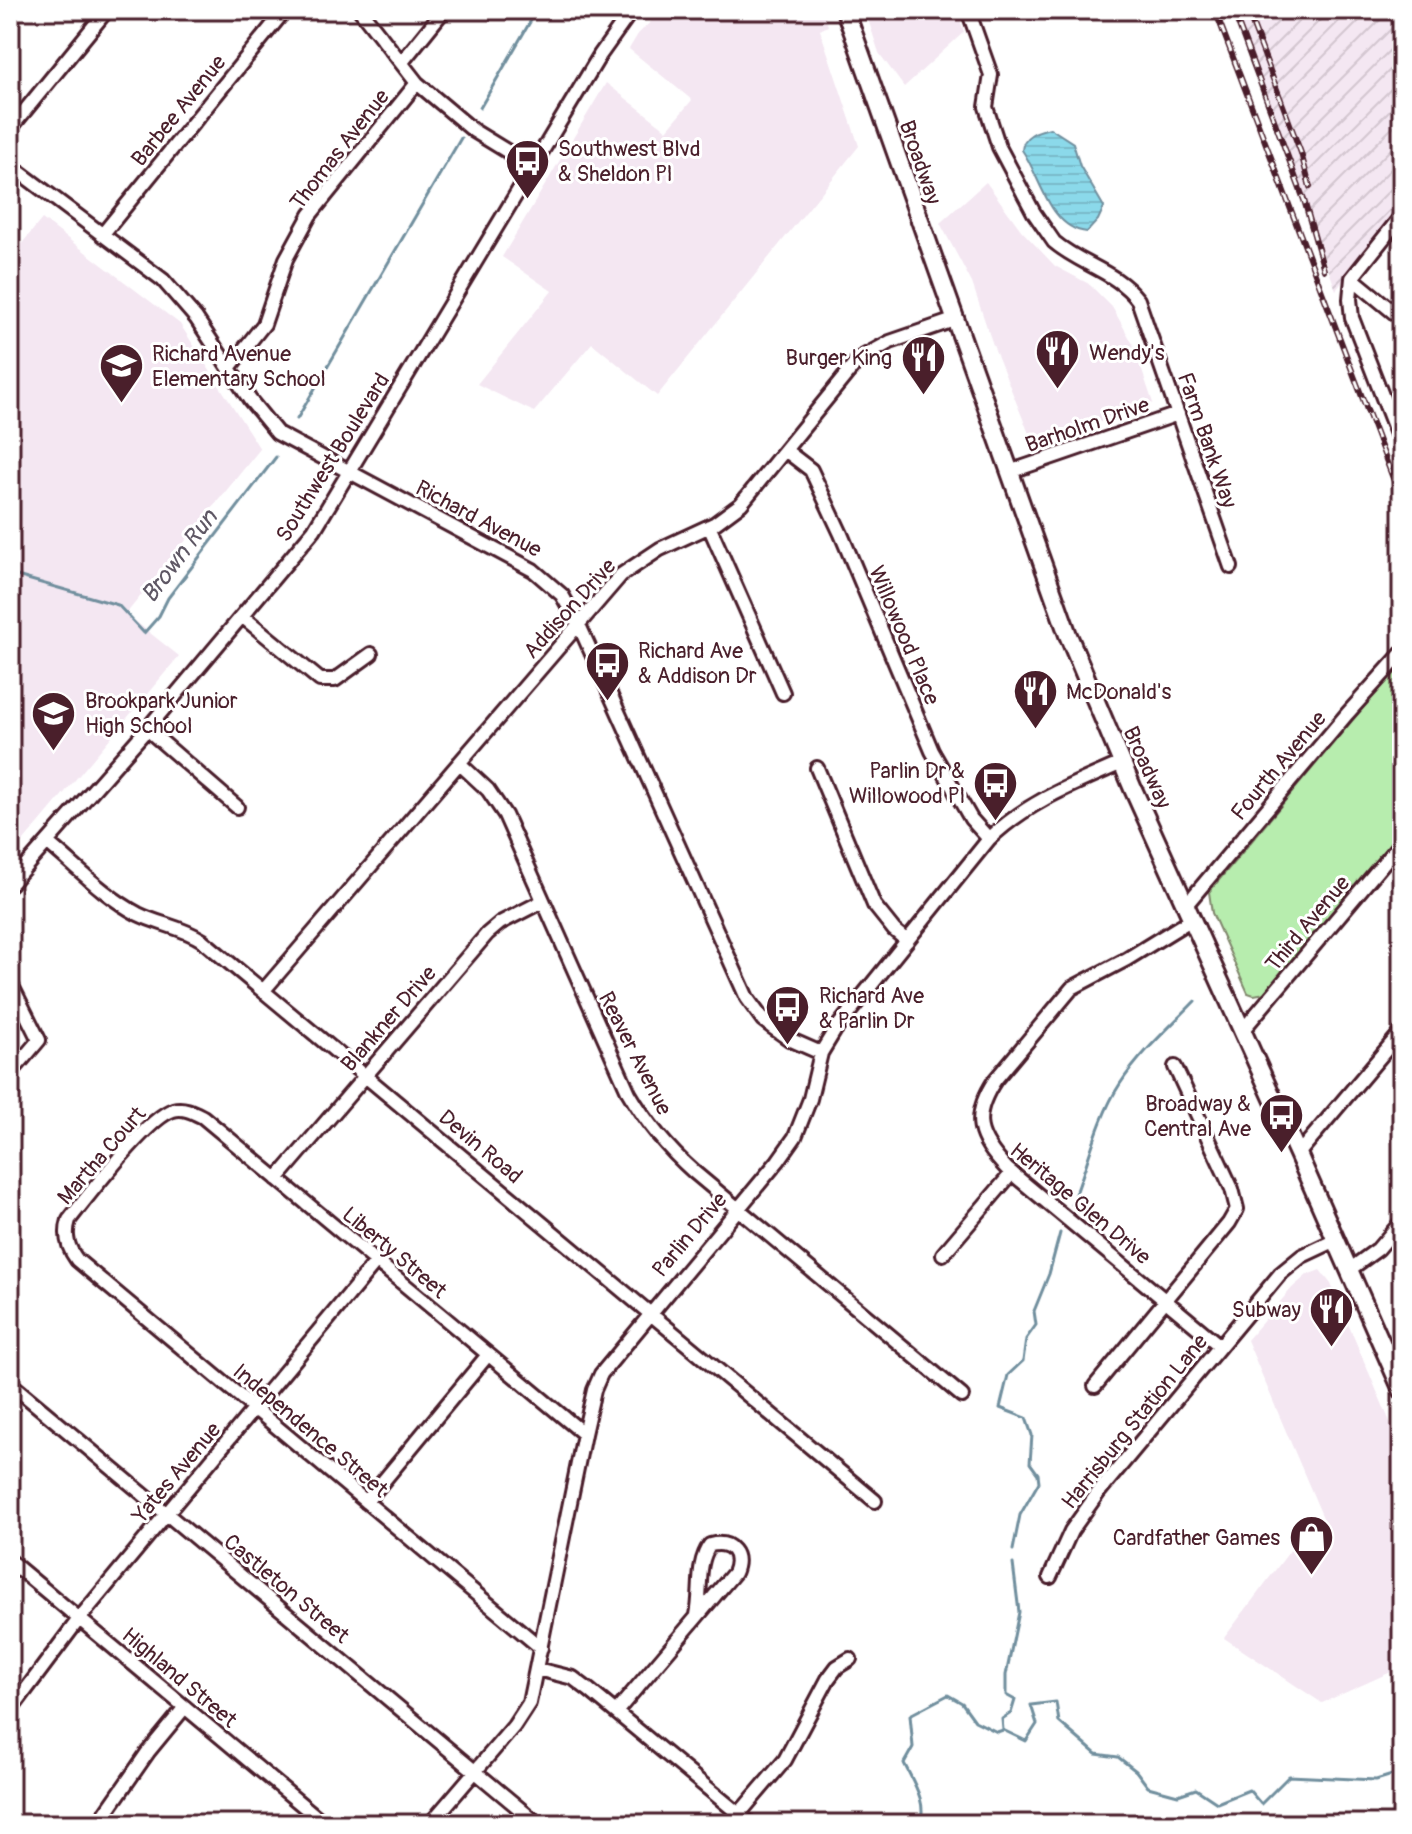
<svg xmlns="http://www.w3.org/2000/svg" width="1412" height="1834" viewBox="0 0 1412 1834" font-family="Pangolin,sans-serif">
<style>
.built{fill:#f4e7f2}
.industrial{fill:url(#industrial-furrows)}
.green{fill:#b7edae;stroke:#80866c;stroke-width:2}
.water{fill:url(#water-rules);stroke:#718f9e;stroke-width:2}
.lines{fill:none;stroke-linecap:round;stroke-linejoin:round}
.stream{stroke:#718f9e;stroke-width:3}
.minor-casing{stroke:#4a1f2b;stroke-width:18}
.major-casing{stroke:#4a1f2b;stroke-width:22}
.minor{stroke:#fff;stroke-width:12}
.major{stroke:#fff;stroke-width:16}
.rail-casing{stroke:#4a1f2b;stroke-width:6}
.rail{stroke:#fff;stroke-width:3;stroke-dasharray:9;stroke-linecap:butt}
.labels{text-anchor:middle;stroke-width:6;stroke-linejoin:round;paint-order:stroke}
.street-label{font-size:22px;fill:#4a1f2b;stroke:#fff}
.poi-label{font-size:22px;fill:#4a1f2b;stroke:#fff;text-anchor:start}
.water-label{font-size:24px;font-style:italic;fill:#5e5764;stroke:#fff}
</style>
<defs>
<pattern id="industrial-furrows" width="10" height="10" patternUnits="userSpaceOnUse" patternTransform="scale(2)"><rect width="10" height="10" fill="#f4e7f2"/><path d="M-1 1l2-2M0 10L10 0M9 11l2-2" fill="none" stroke="#d3c6d0"/></pattern>
<pattern id="water-rules" width="6" height="5" patternUnits="userSpaceOnUse" patternTransform="scale(2)"><rect width="6" height="5" fill="#8bd9ea"/><path d="M0 2.5h6" fill="none" stroke="#79bac9"/></pattern>
</defs>
<rect width="100%" height="100%" fill="#fff"/>
<filter id="ink" filterUnits="userSpaceOnUse"><feTurbulence type="fractalNoise" baseFrequency=".0125" numOctaves="2"/><feDisplacementMap in="SourceGraphic" scale="16" xChannelSelector="R" yChannelSelector="G"/><feConvolveMatrix kernelMatrix="1 2 1 2 8 2 1 2 1" color-interpolation-filters="sRGB"/></filter>
<g filter="url(#ink)">
<path class="built" d="M663 10H823L828 26 820 30 859 146 657 396 592 343 534 412 477 384 552 291 502 257 606 83 667 130 692 100 629 49 638 34Z
M865 10H957L964 32 904 87 879 53Z
M986 182 1021 230 1055 266 1089 284 1112 307 1133 344 1153 403 1034 446 993 345 972 283 940 223Z
M42 219 180 324 260 449 126 614 179 656 18 848 10 853V258Z
M1320 1270 1331 1284 1402 1450V1667L1322 1703 1224 1638 1304 1532 1326 1525 1247 1340 1292 1288 1307 1275Z"/>
<path class="industrial" d="M1232 10H1402V208L1336 290Z"/>
<path class="green" d="M1402 661V830L1265 993 1254 995 1248 993 1212 913 1209 892Z"/>
<path class="water" d="M1050 128 1073 143 1080 166 1104 207 1098 220 1087 232C1049 229 1040 175 1022 150 1023 135 1037 131 1050 128Z"/>
<g class="lines">
<path class="stream" d="M480 108 537 10
M297 419 461 138
M10 574 118 605 144 633 159 616 168 598 276 457
M1072 1204C1088 1165 1097 1119 1120 1084 1141 1052 1169 1028 1195 1001
M1013 1550 1020 1515 1039 1482 1038 1474 1030 1463 1032 1435 1026 1418 1000 1408 1008 1375 1023 1361 1026 1339 1036 1325 1034 1311 1049 1274 1060 1233
M1003 1730 1002 1719 1011 1713 1015 1700 1006 1695V1675L1019 1612 1013 1564
M919 1824C929 1805 912 1780 904 1763L913 1747 910 1715 948 1695 962 1703 975 1721 997 1732 1003 1730 1026 1741 1037 1724 1031 1705 1056 1702 1059 1722 1096 1754 1118 1757 1136 1771 1148 1787 1178 1795 1196 1789 1217 1803 1249 1790 1261 1804 1289 1776 1376 1780 1402 1772"/>
<defs>
<path id="minor" d="M360 10 417 83 474 131 533 167
M968 10 991 75 986 107 999 147 1034 213 1054 242C1081 265 1116 271 1138 300L1231 567
M402 62 444 10
M10 129 107 10
M10 165 163 280 196 318 250 400 277 433 533 570 562 595 579 625 747 998 763 1020 772 1027 789 1039 821 1053
M102 235 285 10
M1352 278 1350 299 1352 318 1402 447
M1352 278 1402 215
M1352 278 1402 319
M229 368 264 324 286 259 310 215 417 83
M785 450 811 470 841 534 932 751 971 819 989 839
M1009 472 1178 414
M709 526 783 693
M242 616 320 680H335L371 654
M147 729 237 807
M459 763 488 790 505 815 629 1093C647 1124 667 1148 694 1172L962 1396
M817 768 874 905 894 930 907 941
M48 843C77 867 104 896 138 914 158 924 182 927 202 940L875 1501
M10 884 147 729 314 530 600 55 632 10
M1186 905 1347 714 1402 653
M1192 919 1127 959 1072 988 995 1080C970 1118 978 1138 1007 1169L1220 1346
M10 982 39 1040 10 1074
M264 990 621 575 660 549 714 524 741 504 859 359 890 342 954 320
M1242 1031 1402 841
M1298 1154 1402 1031
M277 1179 487 934 500 923 543 901
M943 1254 1012 1173
M1349 1270 1378 1249 1402 1221
M10 1383 538 1824
M1095 1386 1229 1223 1237 1209 1232 1189 1175 1067
M366 1502 487 1356
M10 1561 325 1824
M1050 1577 1071 1531 1098 1493 1280 1274 1302 1256 1336 1240
M541 1648 77 1260C68 1248 64 1236 69 1220 88 1196 147 1118 173 1110 184 1107 193 1112 203 1117L584 1434
M537 1669 573 1678 589 1690 751 1824
M10 1711 79 1619 376 1262
M616 1712 734 1573C742 1554 731 1540 710 1545 696 1563 702 1593 697 1615
M739 1814 785 1760 828 1679 837 1667 850 1659
M98 1824 148 1752 185 1707
M430 1824 514 1726 529 1703 584 1434 594 1390 601 1374 778 1161 795 1137 810 1099 821 1053 835 1030 989 839C1027 802 1074 784 1122 763"/>
<path id="major" d="M845 10 1068 635 1133 789 1298 1154 1402 1390"/>
</defs>
<use href="#minor" class="minor-casing"/>
<use href="#major" class="major-casing"/>
<use href="#minor" class="minor"/>
<use href="#major" class="major"/>
<defs>
<path id="rail" d="M1215 10 1402 502
M1233 10 1304 200 1324 270
M1247 10 1301 153 1310 187"/>
</defs>
<use href="#rail" class="rail-casing"/>
<use href="#rail" class="rail"/>
</g>
</g>
<defs>
<symbol id="bus-pin" viewBox="-11 -11 22 30"><path d="M0 17L-7.5 6A9.5 9.5 0 1 1 7.5 6Z" fill="#4a1f2b" stroke="#fff"/><path d="M-5-6H5V4H4V6H2V4H-2V6H-4V4H-5ZM-3.5-4V0h7V-4ZM-3.5 1.2v1.5H-2V1.2ZM2 1.2v1.5H3.5V1.2Z" fill="#fff"/></symbol>
<symbol id="restaurant-pin" viewBox="-11 -11 22 30"><path d="M0 17L-7.5 6A9.5 9.5 0 1 1 7.5 6Z" fill="#4a1f2b" stroke="#fff"/><path d="M-5-6h1v4h1v-4h1v4h1v-4h1v5L-1.5 .5V6h-2V.5L-5-1ZM5-6V6H3V1.5H1.5Q1.5-4 5-6Z" fill="#fff"/></symbol>
<symbol id="school-pin" viewBox="-11 -11 22 30"><path d="M0 17L-7.5 6A9.5 9.5 0 1 1 7.5 6Z" fill="#4a1f2b" stroke="#fff"/><path d="M0-5L7-2L0 1L-7-2ZM-4 1L0 2.5L4 1V4Q0 6-4 4Z" fill="#fff"/></symbol>
<symbol id="shop-pin" viewBox="-11 -11 22 30"><path d="M0 17L-7.5 6A9.5 9.5 0 1 1 7.5 6Z" fill="#4a1f2b" stroke="#fff"/><path d="M-5-2.5h2.3a2.7 3.5 0 0 1 5.4 0H5L5.5 6h-11ZM-1.5-2.5h3a1.5 2.3 0 0 0-3 0Z" fill="#fff"/></symbol>
</defs>
<g fill-rule="evenodd">
<use href="#bus-pin" x="502" y="136" width="51" height="69"/>
<use href="#restaurant-pin" x="1032" y="326" width="51" height="69"/>
<use href="#restaurant-pin" x="898" y="332" width="51" height="69"/>
<use href="#school-pin" x="96" y="340" width="51" height="69"/>
<use href="#bus-pin" x="582" y="638" width="51" height="69"/>
<use href="#restaurant-pin" x="1010" y="666" width="51" height="69"/>
<use href="#school-pin" x="28" y="688" width="51" height="69"/>
<use href="#bus-pin" x="970" y="758" width="51" height="69"/>
<use href="#bus-pin" x="762" y="982" width="51" height="69"/>
<use href="#bus-pin" x="1256" y="1090" width="51" height="69"/>
<use href="#restaurant-pin" x="1306" y="1284" width="51" height="69"/>
<use href="#shop-pin" x="1286" y="1512" width="51" height="69"/>
</g>
<g class="labels">
<g class="street-label">
<text transform="translate(178 110) rotate(-51)" y="8">Barbee Avenue</text>
<text transform="translate(339 149) rotate(-52)" y="8">Thomas Avenue</text>
<text transform="translate(921 162) rotate(71)" y="8">Broadway</text>
<text transform="translate(1087 424) rotate(-19)" y="8">Barholm Drive</text>
<text transform="translate(1208 440) rotate(71)" y="8">Farm Bank Way</text>
<text transform="translate(332 457) rotate(-58)" y="8">Southwest Boulevard</text>
<text transform="translate(479 518) rotate(28)" y="8">Richard Avenue</text>
<text transform="translate(569 608) rotate(-48)" y="8">Addison Drive</text>
<text transform="translate(905 635) rotate(67)" y="8">Willowood Place</text>
<text transform="translate(1278 765) rotate(-50)" y="8">Fourth Avenue</text>
<text transform="translate(1148 767) rotate(66)" y="8">Broadway</text>
<text transform="translate(1307 923) rotate(-50)" y="8">Third Avenue</text>
<text transform="translate(388 1018) rotate(-49)" y="8">Blankner Drive</text>
<text transform="translate(636 1053) rotate(63)" y="8">Reaver Avenue</text>
<text transform="translate(481 1146) rotate(40)" y="8">Devin Road</text>
<text transform="translate(101 1155) rotate(-49)" y="8">Martha Court</text>
<text transform="translate(1081 1203) rotate(40)" y="8">Heritage Glen Drive</text>
<text transform="translate(689 1234) rotate(-50)" y="8">Parlin Drive</text>
<text transform="translate(395 1252) rotate(40)" y="8">Liberty Street</text>
<text transform="translate(1134 1421) rotate(-51)" y="8">Harrisburg Station Lane</text>
<text transform="translate(311 1430) rotate(40)" y="8">Independence Street</text>
<text transform="translate(176 1472) rotate(-50)" y="8">Yates Avenue</text>
<text transform="translate(287 1588) rotate(40)" y="8">Castleton Street</text>
<text transform="translate(180 1677) rotate(40)" y="8">Highland Street</text>
</g>
<g class="poi-label">
<text x="558" y="156">Southwest Blvd<tspan x="558" dy="25">&amp; Sheldon Pl</tspan></text>
<text x="1089" y="360">Wendy's</text>
<text x="152" y="361">Richard Avenue<tspan x="152" dy="25">Elementary School</tspan></text>
<text x="892" y="365" text-anchor="end">Burger King</text>
<text x="638" y="658">Richard Ave<tspan x="638" dy="25">&amp; Addison Dr</tspan></text>
<text x="1066" y="699">McDonald's</text>
<text x="85" y="708">Brookpark Junior<tspan x="85" dy="25">High School</tspan></text>
<text x="965" y="778" text-anchor="end">Parlin Dr &amp;<tspan x="965" dy="25">Willowood Pl</tspan></text>
<text x="819" y="1003">Richard Ave<tspan x="819" dy="25">&amp; Parlin Dr</tspan></text>
<text x="1251" y="1111" text-anchor="end">Broadway &amp;<tspan x="1251" dy="25">Central Ave</tspan></text>
<text x="1301" y="1317" text-anchor="end">Subway</text>
<text x="1280" y="1545" text-anchor="end">Cardfather Games</text>
</g>
<g class="water-label">
<text transform="translate(179 556) rotate(-53)" y="8">Brown Run</text>
</g>
</g>
<rect width="1412" height="1834" fill="none" stroke="#fff" stroke-width="40"/>
<rect x="20" y="20" width="1372" height="1794" fill="none" stroke="#4a1f2b" stroke-width="3" filter="url(#ink)"/>
</svg>
